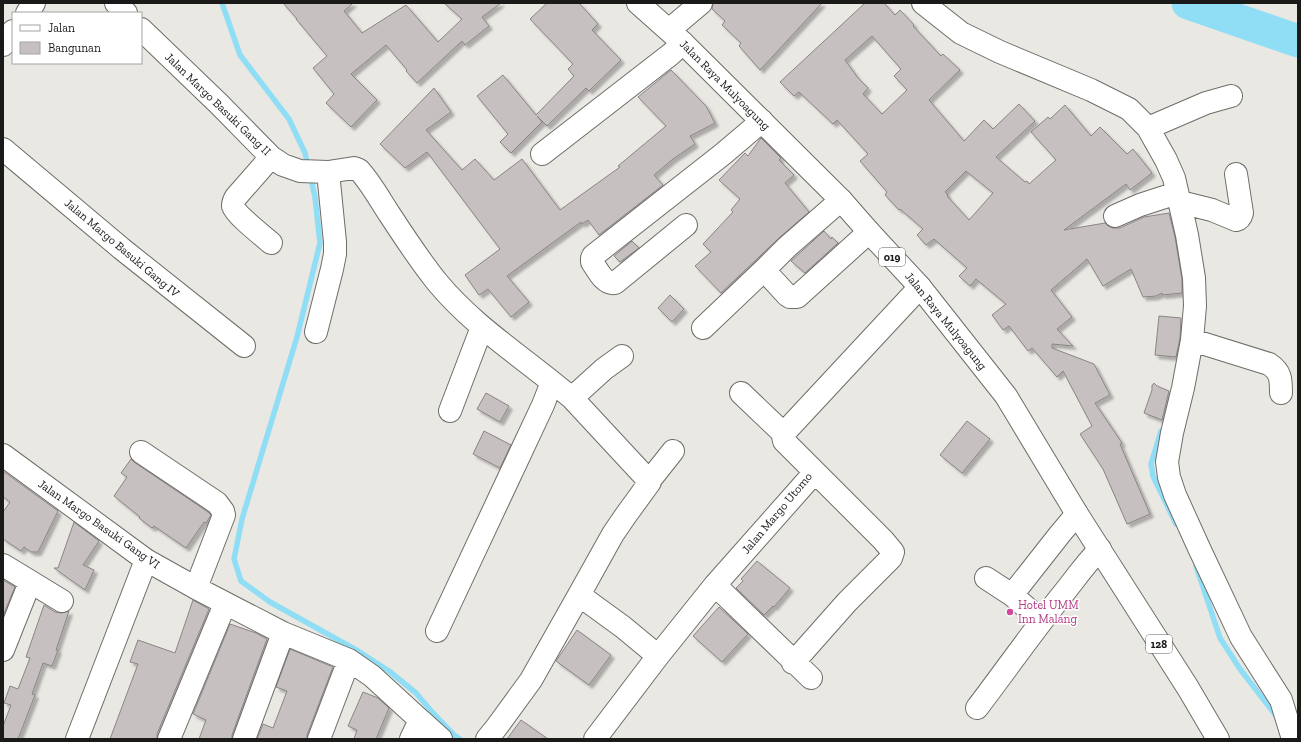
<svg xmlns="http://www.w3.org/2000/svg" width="1301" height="742" viewBox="0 0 1301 742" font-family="'Zilla Slab',serif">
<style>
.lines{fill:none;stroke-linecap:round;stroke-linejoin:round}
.stream{stroke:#90def6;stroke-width:5.5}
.river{stroke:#90def6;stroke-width:33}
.building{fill:#c6c0c0;stroke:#8a8584;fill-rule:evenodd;filter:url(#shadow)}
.street-casing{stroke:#6e6d68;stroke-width:24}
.primary-casing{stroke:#6e6d68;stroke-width:24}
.street{stroke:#fff;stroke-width:22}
.primary{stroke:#fff;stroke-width:22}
.hotel-dot{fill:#d1479c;stroke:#fff;stroke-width:1.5}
.labels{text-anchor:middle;stroke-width:3;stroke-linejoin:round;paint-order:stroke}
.shield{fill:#fff;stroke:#5f5f5d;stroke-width:1}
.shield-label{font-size:11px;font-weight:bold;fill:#1a1a18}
.street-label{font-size:12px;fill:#1a1a18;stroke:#fff}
.hotel-label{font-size:12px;fill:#b23c85;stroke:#fff;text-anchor:start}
</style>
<defs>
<filter id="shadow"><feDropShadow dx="3.5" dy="3.5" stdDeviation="1" flood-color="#0004"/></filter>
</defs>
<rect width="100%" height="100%" fill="#e9e8e3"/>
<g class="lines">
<path class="stream" d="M222 3 240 55 289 119 305 153 308 167
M310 175 315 197 320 243 297 337 242 519 234 559 241 581 270 602 358 651 389 671 416 693 433 713 454 735 460 739
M1161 431 1151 464 1153 476 1176 524
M1196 566 1220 638 1240 669 1277 717"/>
<path class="river" d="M1188 3 1298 41"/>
</g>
<path class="building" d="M283 3H353L344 11 362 33 406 5 438 42 462 19 444 3H501L482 17 489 26 465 45 462 41 417 83 406 71 407 70 386 45 351 74 377 100 351 127 326 103 334 94 313 68 327 56 296 19H297Z
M547 3H579L598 24 592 30 621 60 589 91 586 88 547 126 537 116 542 122 511 153 500 142 508 134 477 96 503 75 536 115 574 76 568 69 573 64 530 19Z
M713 3H822L760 70 739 46 741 43 722 25 725 21 712 9Z
M865 3H884L895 15 900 10 914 25 913 26 941 56 943 54 960 70 929 100 964 141 984 120 993 129 1019 104 1035 121 996 157 1025 182 1027 181 1029 184 1056 160 1031 132 1048 117 1050 119 1065 105 1091 136 1100 127 1127 154 1133 149 1152 173 1130 190 1126 184 1064 230 1105 223 1108 226 1113 228H1120L1144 217 1169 213 1175 237 1182 279V293L1162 295V293L1156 296 1143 297 1131 269 1103 286 1087 259 1051 290 1072 317 1057 329 1073 346 1052 344V348L1094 364 1110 395 1095 403 1122 443 1120 444 1150 514 1127 524 1103 469 1080 434 1092 426 1063 371 1057 377 1032 348 1028 351 1009 326 1003 330 992 315 1006 304 976 279 970 286 959 276 967 268 934 239 926 245 917 235 923 229 900 209 899 210 885 195 887 192 860 161 868 154 837 120 833 124 799 92 794 96 780 82ZM872 36 901 69 894 76 907 90 882 114 863 94 868 88 858 78 845 60ZM966 171 993 193 969 220 947 196 948 195 945 192Z
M671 70 706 106 715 123 690 136 695 144 673 159 654 175 663 185 599 235 588 220 582 224 581 222 507 276 529 302 511 317 488 289 479 295 465 275 500 249 427 152 405 168 380 144 434 88 451 112 426 130 462 170 475 159 494 180 522 159 560 210 620 167 618 166 666 126 638 97Z
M761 138 781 158 779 160 794 175 785 183 809 212 779 238 721 293 695 266 711 252 703 244 733 212 731 210 740 199 719 180 745 153 748 156Z
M824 231 831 239 832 237 838 243 805 273 791 261Z
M632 241 639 248 620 262 614 256Z
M670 295 684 309 672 322 658 308Z
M1159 316 1181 318 1180 338 1176 357 1155 355Z
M1154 383 1157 386 1169 391 1162 420 1144 413 1152 390V385H1153Z
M486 393 509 406 500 422 477 409Z
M967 421 990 439 962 473 940 455Z
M484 431 511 445 500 468 473 454Z
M131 459 134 462 208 512 211 515 206 523 204 522 186 548 154 526 152 528 139 518 140 517 114 496 127 477 121 473Z
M3 471 58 511 38 552H31L24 547 21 551 3 539V512L10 502 3 497Z
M74 522 99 541 83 565 94 570 85 590 54 568H58Z
M757 561 790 588 774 607 773 606 764 615 736 588 743 581 741 579Z
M3 580 15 587 3 616Z
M193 600 209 609 157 734V739H110L138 664 130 662 138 640 175 653Z
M44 605 55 612 61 613 69 611 56 650H58L52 666 43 663 32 694 35 695 18 739H3V726L11 705 4 703 10 686 18 689 30 658 26 657Z
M719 607 748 634 722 662 693 636Z
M230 624 256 633 267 639 232 735V739H199L206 720 193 714Z
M577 630 611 655 589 685 556 661Z
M290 649 333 667 307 735V739H257L263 724 273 728 287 691 276 687Z
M363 692 378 698 389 708 376 739H354L357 730 348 726Z
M521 720 548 739H507Z"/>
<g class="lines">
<defs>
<path id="street" d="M116 3 126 13
M923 3 961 33 1000 52 1091 90 1129 109 1148 128 1166 160 1174 178 1187 235 1194 278 1195 306 1192 340 1183 388 1172 433 1167 462 1169 477 1175 495 1199 548 1241 637 1281 700 1293 739
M27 13 34 3
M141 29 219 104 271 157 283 165 300 171 328 172 354 168 359 170C371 183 380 200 390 215 405 238 420 261 437 282 470 322 512 350 552 382L543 405 437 631
M669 30 701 3
M3 45 13 31
M1148 128 1206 103 1231 96
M3 149 122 249 244 346
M542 154 671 54 683 43
M1180 202 1212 210 1236 220C1240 219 1241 217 1242 213L1236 174
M1115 216 1140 205 1177 193
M686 225 615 283C604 285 597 269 592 262V258L593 256 723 154 762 121
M271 243C263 236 235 214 233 206 233 202 234 200 236 197L271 157
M764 270 787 295 790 297H797L869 232
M703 328 764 270 787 247 841 200
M316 332 332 269 335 254V242L328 172
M1192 340 1269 364C1281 372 1281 379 1281 393
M741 393 784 434
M572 398 604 369 622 356
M450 411 482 327
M141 452 217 503 223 511 224 515 196 588
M3 455 146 560 196 588 283 633 349 660 372 676 420 720 411 739
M650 480 673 451
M3 565 62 601
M986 578 1012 595 1041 620
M715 585 811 678
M579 595 623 627 658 656
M1012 595 1060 534 1077 514
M3 650 30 582
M793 663 847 602 891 558 893 552 883 540 815 472
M977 708C1006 670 1033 631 1063 594 1075 579 1086 563 1100 549
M420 720 441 739
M77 739 146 560
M169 739 225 604
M244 739 283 633
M319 739 349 660
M487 739 496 728 531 680 579 595 613 534 626 515 650 482 572 398 552 382
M595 739 658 656 715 585 815 472 784 441 783 436 785 432 920 287"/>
<path id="primary" d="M638 3 683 43 841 200 869 232 920 287 1006 396 1077 514 1188 688 1218 739"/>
</defs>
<use href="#street" class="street-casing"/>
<use href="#primary" class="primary-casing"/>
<use href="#street" class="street"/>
<use href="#primary" class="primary"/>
</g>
<circle class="hotel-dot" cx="1010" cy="612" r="4"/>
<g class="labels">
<g class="shield">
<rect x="879" y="248" width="26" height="18" rx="3"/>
<rect x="1146" y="635" width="26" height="18" rx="3"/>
</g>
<g class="shield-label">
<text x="892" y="261">019</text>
<text x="1159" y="648">128</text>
</g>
<g class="street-label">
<text transform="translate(725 85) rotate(45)" y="4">Jalan Raya Mulyoagung</text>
<text transform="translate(218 104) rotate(44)" y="4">Jalan Margo Basuki Gang II</text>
<text transform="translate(122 248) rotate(40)" y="4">Jalan Margo Basuki Gang IV</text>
<text transform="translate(946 321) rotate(51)" y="4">Jalan Raya Mulyoagung</text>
<text transform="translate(777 513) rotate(-50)" y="4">Jalan Margo Utomo</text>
<text transform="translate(99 524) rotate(35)" y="4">Jalan Margo Basuki Gang VI</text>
</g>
<g class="hotel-label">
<text x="1018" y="609">Hotel UMM<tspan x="1018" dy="14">Inn Malang</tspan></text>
</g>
</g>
<rect width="1301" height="742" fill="none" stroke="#1a1a18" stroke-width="8"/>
<rect x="12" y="12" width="130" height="52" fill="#ffffff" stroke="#a3a3a3"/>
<rect x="20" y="25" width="20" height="6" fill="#ffffff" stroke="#a3a3a3"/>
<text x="48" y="32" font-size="12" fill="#1a1a18">Jalan</text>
<rect x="20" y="42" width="20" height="12" fill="#c6c0c0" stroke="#a3a3a3"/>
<text x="48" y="52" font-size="12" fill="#1a1a18">Bangunan</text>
</svg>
